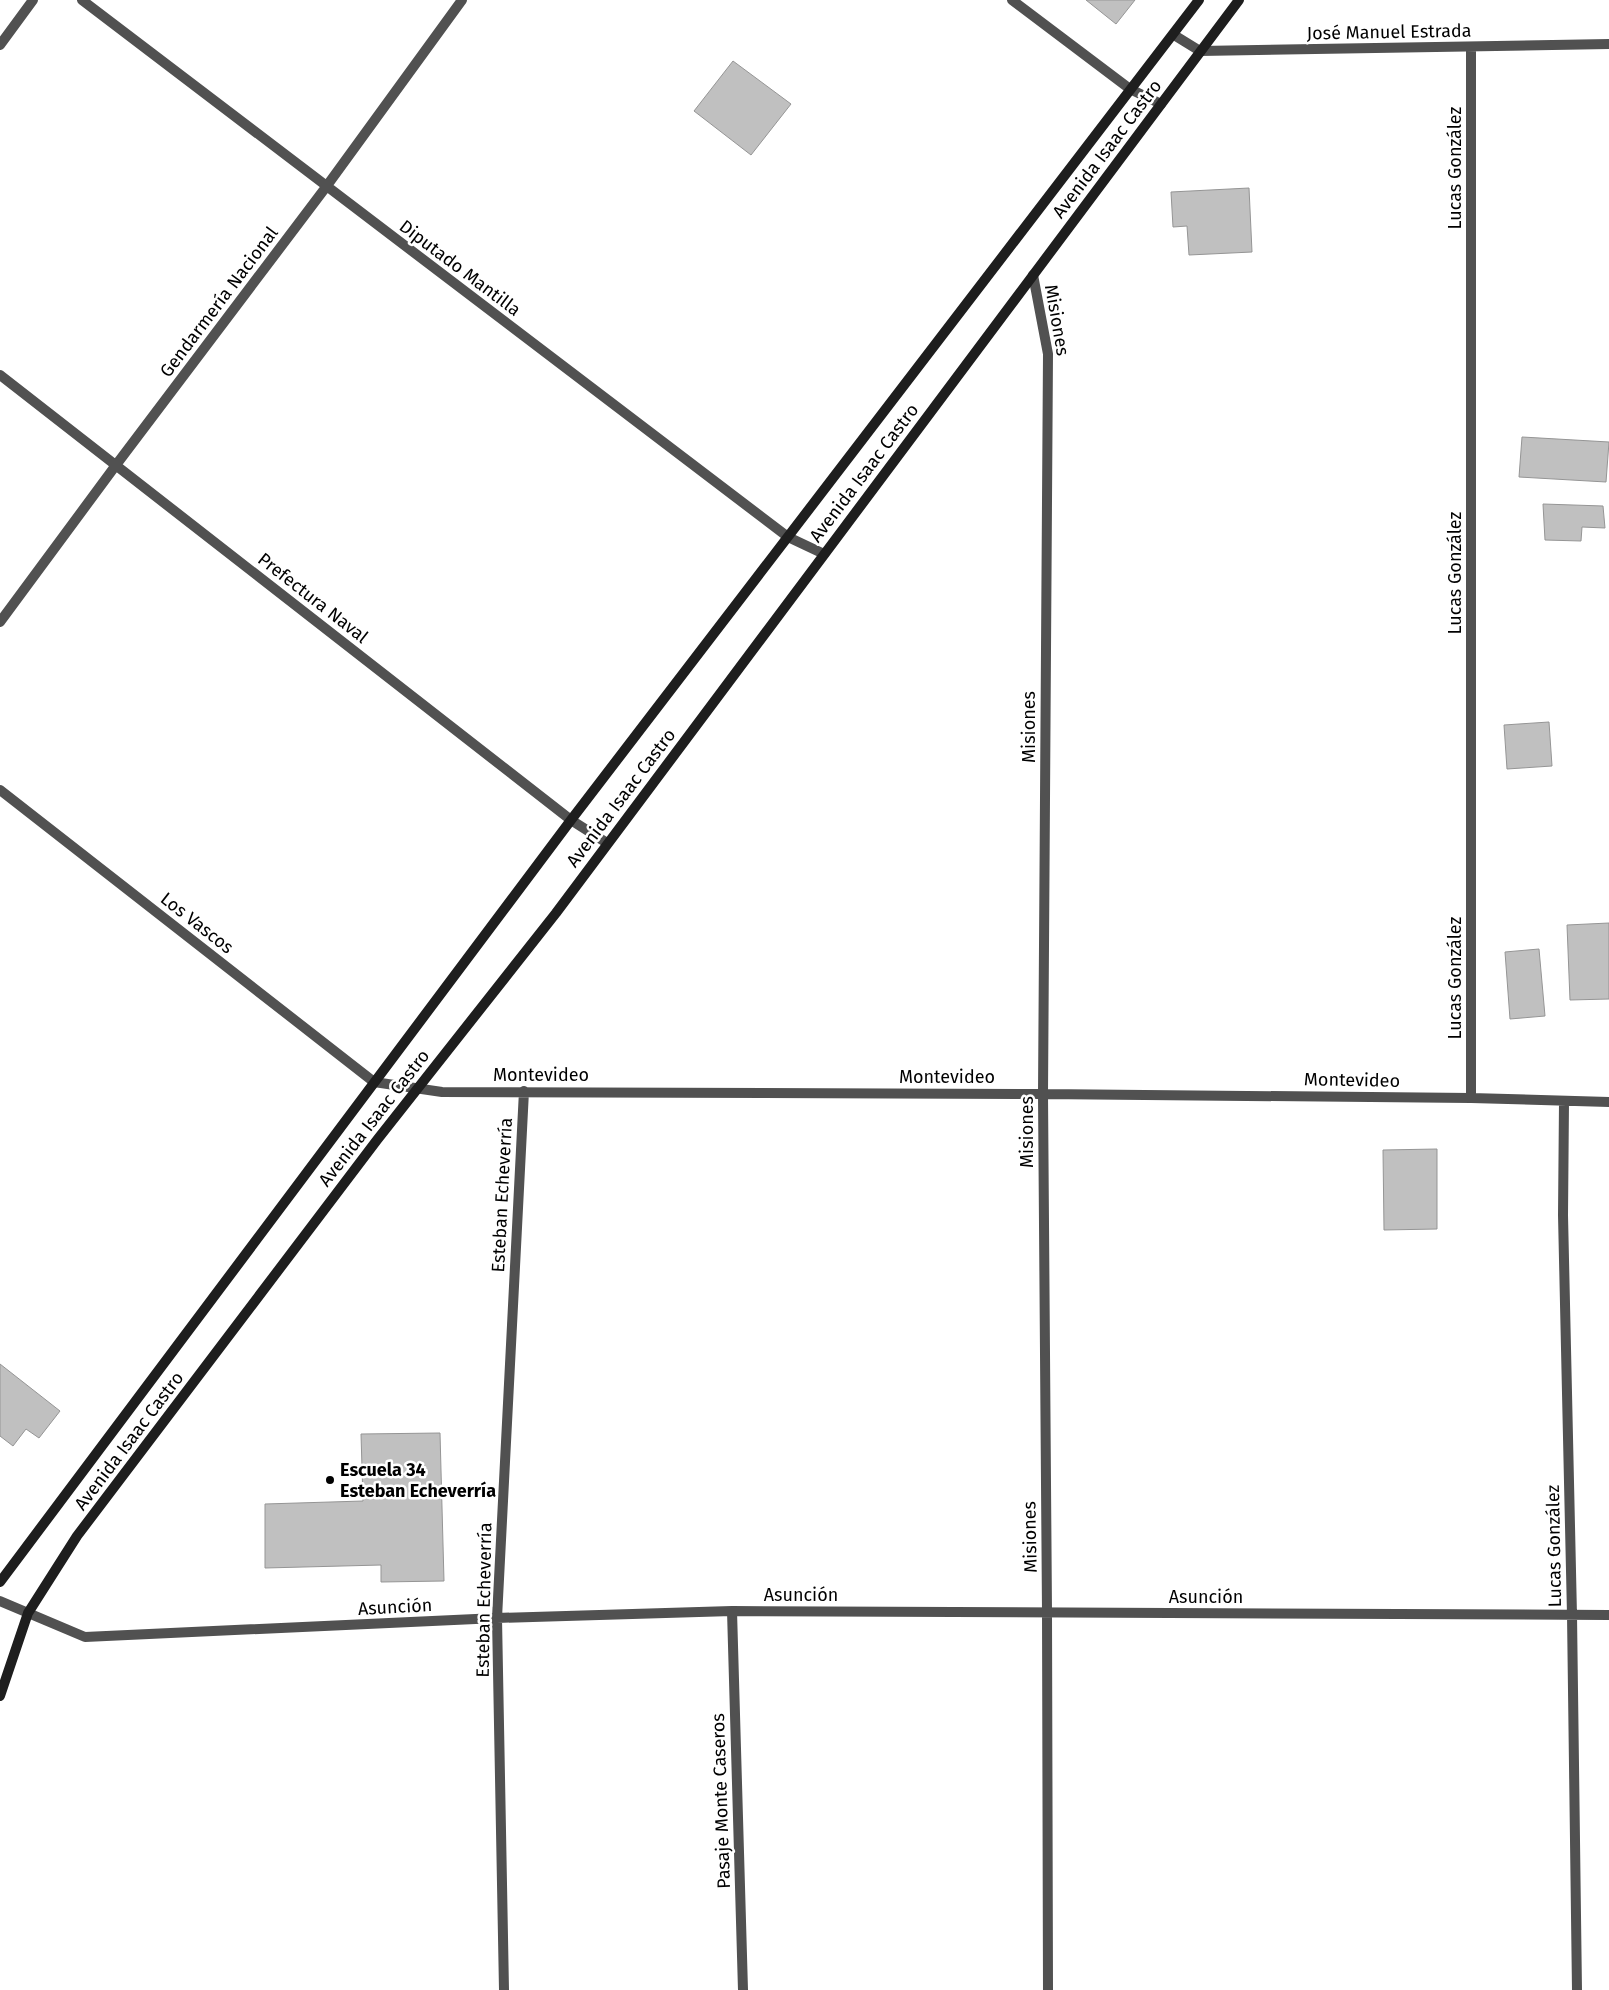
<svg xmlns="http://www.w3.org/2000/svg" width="1609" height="1990" viewBox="0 0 1609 1990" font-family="'Fira Sans',sans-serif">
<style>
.building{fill:#c0c0c0;stroke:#959595}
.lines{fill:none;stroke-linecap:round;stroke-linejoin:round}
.minor{stroke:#515151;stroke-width:10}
.secondary{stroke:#1e1e1e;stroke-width:10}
.poi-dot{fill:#000;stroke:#fff;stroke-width:2}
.labels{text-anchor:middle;stroke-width:5;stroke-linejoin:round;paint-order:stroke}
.street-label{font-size:18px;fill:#000;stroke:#fff}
.poi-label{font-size:18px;font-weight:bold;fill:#000;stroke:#fff;text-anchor:start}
</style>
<rect width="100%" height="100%" fill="#fff"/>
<path class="building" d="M1086 0H1135L1116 24Z
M733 61 791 104 751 155 694 111Z
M1249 188 1252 252 1189 255 1187 226 1173 227 1171 192Z
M1522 437 1609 442 1606 482 1519 477Z
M1543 504 1603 506 1605 528 1582 527 1581 541 1545 540Z
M1549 722 1552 766 1507 769 1504 725Z
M1609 923V999L1570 1000 1567 925Z
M1539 949 1545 1016 1510 1019 1505 952Z
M1437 1149V1229L1384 1230 1383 1150Z
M0 1364 60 1411 39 1438 26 1429 13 1446 0 1436Z
M440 1433 444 1581 381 1582V1565L265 1568V1504L363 1501 361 1434Z"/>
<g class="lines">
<path class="minor" d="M82 0 788 537 824 554
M1012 0 1130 89 1161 104
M1174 35 1200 51 1609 44
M0 45 33 0
M1033 275 1048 354 1043 1094 1047 1612 1048 1990
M0 375 571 820 607 843
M0 622 116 465 326 187 462 0
M0 790 374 1082 442 1092 1043 1094 1471 1098 1609 1102
M1471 1098V47
M1564 1102 1563 1215 1572 1615 1577 1990
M0 1601 85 1637 497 1618 732 1611 1609 1615
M732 1611 743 1990
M504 1990 497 1618 524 1091"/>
<path class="secondary" d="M0 1582 571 820 1199 0
M0 1696 28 1613 77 1536 377 1140 556 913 1239 0"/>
</g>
<circle class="poi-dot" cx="330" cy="1480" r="5"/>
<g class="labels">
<g class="street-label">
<text transform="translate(1389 32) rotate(-1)" y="6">José Manuel Estrada</text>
<text transform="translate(1107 149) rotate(-53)" y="6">Avenida Isaac Castro</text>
<text transform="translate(1455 168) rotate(-90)" y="6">Lucas González</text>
<text transform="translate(460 268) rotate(37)" y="6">Diputado Mantilla</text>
<text transform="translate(219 302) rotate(-53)" y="6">Gendarmería Nacional</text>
<text transform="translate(1057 320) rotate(80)" y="6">Misiones</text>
<text transform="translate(864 473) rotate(-53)" y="6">Avenida Isaac Castro</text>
<text transform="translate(1455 573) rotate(-90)" y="6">Lucas González</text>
<text transform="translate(313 598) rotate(38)" y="6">Prefectura Naval</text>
<text transform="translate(1029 727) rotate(-90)" y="6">Misiones</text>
<text transform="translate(621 798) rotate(-53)" y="6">Avenida Isaac Castro</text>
<text transform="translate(197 923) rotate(38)" y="6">Los Vascos</text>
<text transform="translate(1455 978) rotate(-90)" y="6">Lucas González</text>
<text x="541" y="1081">Montevideo</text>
<text x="947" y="1083">Montevideo</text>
<text transform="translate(1352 1080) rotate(1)" y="6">Montevideo</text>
<text transform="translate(374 1118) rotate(-52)" y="6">Avenida Isaac Castro</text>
<text transform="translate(1027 1132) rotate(-90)" y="6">Misiones</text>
<text transform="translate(502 1195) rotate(-87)" y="6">Esteban Echeverría</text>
<text transform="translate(129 1441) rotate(-53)" y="6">Avenida Isaac Castro</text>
<text transform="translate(1030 1537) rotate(-91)" y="6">Misiones</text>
<text transform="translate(1554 1546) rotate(-91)" y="6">Lucas González</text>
<text x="801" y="1601">Asunción</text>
<text x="1206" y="1603">Asunción</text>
<text transform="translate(484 1600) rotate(-89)" y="6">Esteban Echeverría</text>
<text transform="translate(395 1607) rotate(-3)" y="6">Asunción</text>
<text transform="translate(721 1801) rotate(-92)" y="6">Pasaje Monte Caseros</text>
</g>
<g class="poi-label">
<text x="340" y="1476">Escuela 34<tspan x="340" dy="21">Esteban Echeverría</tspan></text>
</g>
</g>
</svg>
